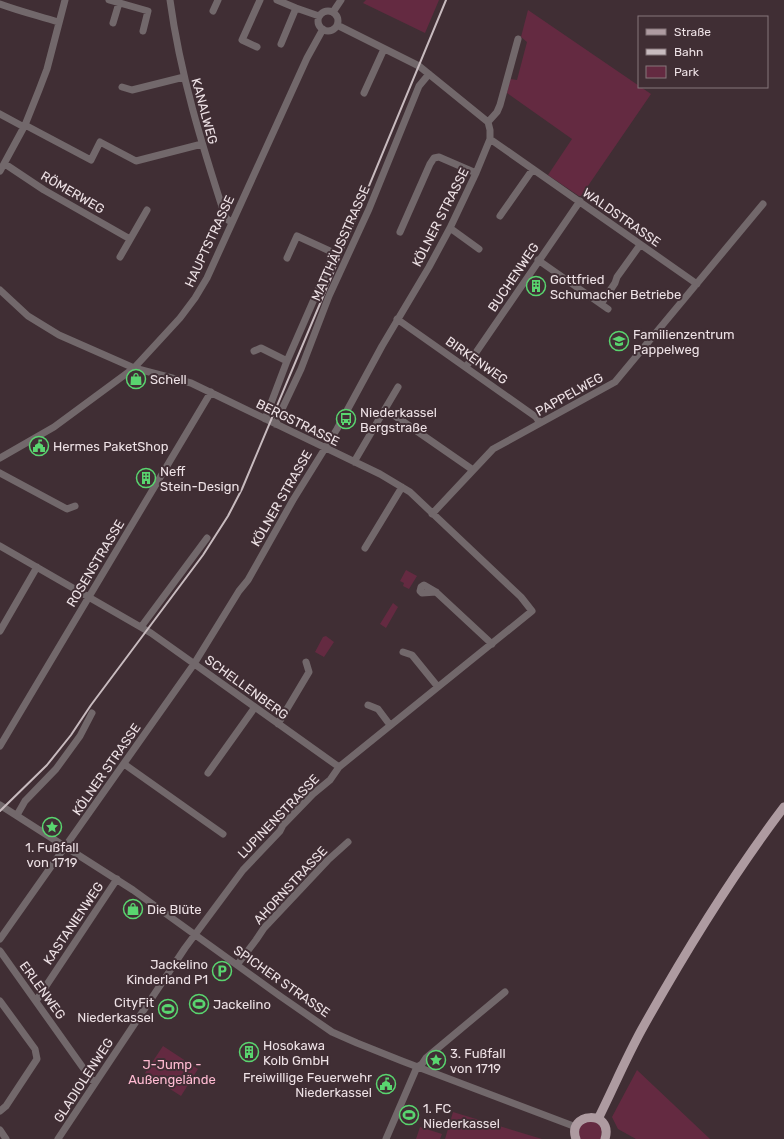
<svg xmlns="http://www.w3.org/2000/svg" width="784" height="1139" viewBox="0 0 784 1139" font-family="Rubik,sans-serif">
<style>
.green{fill:#642a41}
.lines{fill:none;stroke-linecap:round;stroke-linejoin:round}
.minor{stroke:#72686b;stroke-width:7}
.major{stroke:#ae9ba1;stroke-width:9}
.rail{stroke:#c8bbbf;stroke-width:2}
.labels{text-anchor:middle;stroke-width:4;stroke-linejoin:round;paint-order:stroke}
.street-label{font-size:13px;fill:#ede1e5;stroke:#402e34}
.poi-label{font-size:13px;fill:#ede1e5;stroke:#402e34;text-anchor:start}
.park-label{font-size:13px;fill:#ffbbd2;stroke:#402e34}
</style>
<rect width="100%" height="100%" fill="#402e34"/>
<path class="green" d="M366 0H439L425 33 363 3Z
M528 10 651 94 581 196H579L548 175 572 139 507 93 510 79 517 80 527 42 521 37Z
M406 570 417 576 409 589 403 586 404 583 400 581Z
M393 603 398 607 386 628 380 624Z
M326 636 334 642 324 657 315 652 323 637Z
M163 1046 198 1069 181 1096 145 1073Z
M637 1070 710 1139H636L618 1129 612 1117Z
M453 1112 542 1139H445Z
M584 1122H596L602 1128 601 1139H579V1127Z
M420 1127 442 1134 440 1139H416Z"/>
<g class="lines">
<path class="minor" d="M109 0 148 11 143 31
M170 0C180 74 202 145 225 216L228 220 232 222
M277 0 296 8 319 16
M0 4C19 11 39 16 58 22
M213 11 218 0
M318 21a10 10 0 1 1 20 0a10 10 0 1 1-20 0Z
M333 12 341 0
M113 23 119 3
M337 25 419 66 488 122
M281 44 296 8
M257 47 242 40 260 0
M122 87 132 90 184 77
M364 93 384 49
M0 114 24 127
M488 122 497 112 500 105 518 39
M25 125 91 160 100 142 136 161 202 144
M490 139 697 284
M5 164 44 190 130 239
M0 171 25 125 39 90 47 69 65 0
M500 216 533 169
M450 228 479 249
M400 232 430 164 434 158 439 157 476 173
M120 257 147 210
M538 260 608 309
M0 290 28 316 59 335 134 368 191 383 380 474 410 492 521 597 532 611 339 767 330 780 313 794 283 825 280 831 243 870 185 948 58 1139
M601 304 615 283 617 277 640 245
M397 319 536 417 540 423
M254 351 261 348 287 361
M466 367 580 201
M385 409 398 387
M265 419 287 361 329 265 332 252 297 236 287 258
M275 424 301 369 329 296 369 209 419 86 429 74
M0 458 54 427 134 368 180 318 195 298 207 278 307 58 323 29
M354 462 385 409 473 470
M0 473 67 509 75 506
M432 514 493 449 615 382 763 204
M0 546 151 633 339 767
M365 548 402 487
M436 592 422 593 420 591 421 587 424 585 436 592 492 644
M141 627 207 538
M0 631 37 567
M403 652 412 655 438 687
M368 705 378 709 390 725
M278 724 309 672 306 662
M0 746 211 392
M124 764 223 834
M208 773 255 707
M0 805 133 890 280 996 332 1032 357 1043 402 1061 576 1127
M17 815 25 801 56 769 80 736 92 713
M0 939 194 664 239 591 248 580 293 500 337 429 382 346 429 267 450 228 476 173 490 139V130L488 122
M0 951 91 1079 95 1082
M237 965 256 940 264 928 328 860 348 842
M0 1001 35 1049 37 1059 6 1106 0 1111
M36 1001 117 879
M0 1130 6 1139
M386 1139 417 1067 422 1064 426 1058 505 992"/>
<path class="major" d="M598 1119C613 1089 626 1058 642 1029 685 952 731 877 784 807
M576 1139C566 1112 614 1109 605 1139"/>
<path class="rail" d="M0 811 47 765 71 735 91 705 203 555 228 516 242 489 335 268 446 0"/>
</g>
<defs>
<symbol id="building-ring" viewBox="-11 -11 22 22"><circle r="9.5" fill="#402e34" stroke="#59d56f" stroke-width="1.5"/><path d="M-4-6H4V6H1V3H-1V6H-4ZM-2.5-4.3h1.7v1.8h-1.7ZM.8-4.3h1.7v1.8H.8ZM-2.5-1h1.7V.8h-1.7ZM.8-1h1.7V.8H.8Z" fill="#59d56f"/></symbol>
<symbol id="school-ring" viewBox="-11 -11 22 22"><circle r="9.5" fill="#402e34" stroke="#59d56f" stroke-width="1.5"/><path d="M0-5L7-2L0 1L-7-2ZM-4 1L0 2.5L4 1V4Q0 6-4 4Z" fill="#59d56f"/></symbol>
<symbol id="shop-ring" viewBox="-11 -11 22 22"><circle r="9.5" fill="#402e34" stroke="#59d56f" stroke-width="1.5"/><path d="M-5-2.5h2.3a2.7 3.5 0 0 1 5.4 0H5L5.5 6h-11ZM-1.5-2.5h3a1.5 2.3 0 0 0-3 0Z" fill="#59d56f"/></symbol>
<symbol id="bus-ring" viewBox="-11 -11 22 22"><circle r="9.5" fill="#402e34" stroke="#59d56f" stroke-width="1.5"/><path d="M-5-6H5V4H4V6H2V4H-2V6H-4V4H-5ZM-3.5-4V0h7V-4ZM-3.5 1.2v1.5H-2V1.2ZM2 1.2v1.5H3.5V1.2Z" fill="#59d56f"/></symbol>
<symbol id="civic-ring" viewBox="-11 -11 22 22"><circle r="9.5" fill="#402e34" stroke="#59d56f" stroke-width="1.5"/><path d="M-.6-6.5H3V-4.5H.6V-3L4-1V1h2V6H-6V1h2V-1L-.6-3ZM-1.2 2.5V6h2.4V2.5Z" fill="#59d56f"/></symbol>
<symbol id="sight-ring" viewBox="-11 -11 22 22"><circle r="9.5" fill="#402e34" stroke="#59d56f" stroke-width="1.5"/><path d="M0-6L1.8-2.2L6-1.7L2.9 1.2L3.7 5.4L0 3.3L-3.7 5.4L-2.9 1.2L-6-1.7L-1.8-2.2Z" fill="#59d56f"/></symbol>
<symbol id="parking-ring" viewBox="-11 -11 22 22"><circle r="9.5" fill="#402e34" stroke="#59d56f" stroke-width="1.5"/><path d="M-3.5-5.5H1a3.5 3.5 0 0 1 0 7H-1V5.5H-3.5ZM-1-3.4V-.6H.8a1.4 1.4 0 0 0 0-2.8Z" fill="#59d56f"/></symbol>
<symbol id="stadium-ring" viewBox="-11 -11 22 22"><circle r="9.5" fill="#402e34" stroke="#59d56f" stroke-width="1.5"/><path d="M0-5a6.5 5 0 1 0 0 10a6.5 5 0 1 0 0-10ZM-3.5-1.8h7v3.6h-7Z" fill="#59d56f"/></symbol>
</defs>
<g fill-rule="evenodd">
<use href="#building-ring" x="525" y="275" width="22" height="22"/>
<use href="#school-ring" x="608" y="330" width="22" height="22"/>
<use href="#shop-ring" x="125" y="368" width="22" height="22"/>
<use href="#bus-ring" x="335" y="408" width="22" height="22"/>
<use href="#civic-ring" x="28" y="435" width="22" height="22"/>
<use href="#building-ring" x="135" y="467" width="22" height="22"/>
<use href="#sight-ring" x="41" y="816" width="22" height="22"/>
<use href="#shop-ring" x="122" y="898" width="22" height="22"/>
<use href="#parking-ring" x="211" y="960" width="22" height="22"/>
<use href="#stadium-ring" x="188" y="993" width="22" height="22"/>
<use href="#stadium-ring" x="157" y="998" width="22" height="22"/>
<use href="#building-ring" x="238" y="1041" width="22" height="22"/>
<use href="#sight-ring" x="425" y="1049" width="22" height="22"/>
<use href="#civic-ring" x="375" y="1073" width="22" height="22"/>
<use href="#stadium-ring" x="398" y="1104" width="22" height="22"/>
</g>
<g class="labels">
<g class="street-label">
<text transform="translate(205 111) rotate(75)" y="5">KANALWEG</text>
<text transform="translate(73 192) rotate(30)" y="5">RÖMERWEG</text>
<text transform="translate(440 217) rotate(-63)" y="5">KÖLNER STRASSE</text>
<text transform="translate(622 217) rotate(35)" y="5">WALDSTRASSE</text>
<text transform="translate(209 241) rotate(-65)" y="5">HAUPTSTRASSE</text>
<text transform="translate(340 243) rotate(-66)" y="5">MATTHÄUSSTRASSE</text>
<text transform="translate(513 277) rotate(-56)" y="5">BUCHENWEG</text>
<text transform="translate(477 360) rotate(35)" y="5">BIRKENWEG</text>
<text transform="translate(569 394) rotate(-29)" y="5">PAPPELWEG</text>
<text transform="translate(298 422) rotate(26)" y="5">BERGSTRASSE</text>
<text transform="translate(281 498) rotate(-60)" y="5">KÖLNER STRASSE</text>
<text transform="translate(95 563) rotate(-59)" y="5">ROSENSTRASSE</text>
<text transform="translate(247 687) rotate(36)" y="5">SCHELLENBERG</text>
<text transform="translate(106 769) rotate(-55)" y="5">KÖLNER STRASSE</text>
<text transform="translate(278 816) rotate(-46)" y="5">LUPINENSTRASSE</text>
<text transform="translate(290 885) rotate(-47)" y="5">AHORNSTRASSE</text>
<text transform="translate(73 923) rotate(-56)" y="5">KASTANIENWEG</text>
<text transform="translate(282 981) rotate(35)" y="5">SPICHER STRASSE</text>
<text transform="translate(43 990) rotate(54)" y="5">ERLENWEG</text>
<text transform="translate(83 1080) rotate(-57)" y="5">GLADIOLENWEG</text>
</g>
<g class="poi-label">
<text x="550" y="284">Gottfried<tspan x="550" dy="15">Schumacher Betriebe</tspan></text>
<text x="633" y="339">Familienzentrum<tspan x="633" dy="15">Pappelweg</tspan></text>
<text x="150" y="384">Schell</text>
<text x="360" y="417">Niederkassel<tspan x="360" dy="15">Bergstraße</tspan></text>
<text x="53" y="451">Hermes PaketShop</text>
<text x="160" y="476">Neff<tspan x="160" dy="15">Stein-Design</tspan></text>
<text x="52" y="852" text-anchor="middle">1. Fußfall<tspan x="52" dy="15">von 1719</tspan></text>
<text x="147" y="914">Die Blüte</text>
<text x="208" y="969" text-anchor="end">Jackelino<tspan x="208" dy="15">Kinderland P1</tspan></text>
<text x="154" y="1007" text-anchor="end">CityFit<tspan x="154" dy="15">Niederkassel</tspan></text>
<text x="213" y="1009">Jackelino</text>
<text x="263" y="1050">Hosokawa<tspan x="263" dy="15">Kolb GmbH</tspan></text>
<text x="450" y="1058">3. Fußfall<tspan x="450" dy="15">von 1719</tspan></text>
<text x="372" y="1082" text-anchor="end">Freiwillige Feuerwehr<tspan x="372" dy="15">Niederkassel</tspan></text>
<text x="423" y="1113">1. FC<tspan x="423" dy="15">Niederkassel</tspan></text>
</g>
<g class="park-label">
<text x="172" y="1069">J-Jump -<tspan x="172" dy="15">Außengelände</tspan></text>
</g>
</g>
<rect x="638" y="16" width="130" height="72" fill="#402e34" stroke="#85767b"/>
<rect x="646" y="29" width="20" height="6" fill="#ae9ba1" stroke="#85767b"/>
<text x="674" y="36" font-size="12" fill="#ede1e5">Straße</text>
<rect x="646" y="49" width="20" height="6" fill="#c8bbbf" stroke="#85767b"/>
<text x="674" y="56" font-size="12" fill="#ede1e5">Bahn</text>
<rect x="646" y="66" width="20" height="12" fill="#642a41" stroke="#85767b"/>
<text x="674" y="76" font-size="12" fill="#ede1e5">Park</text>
</svg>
